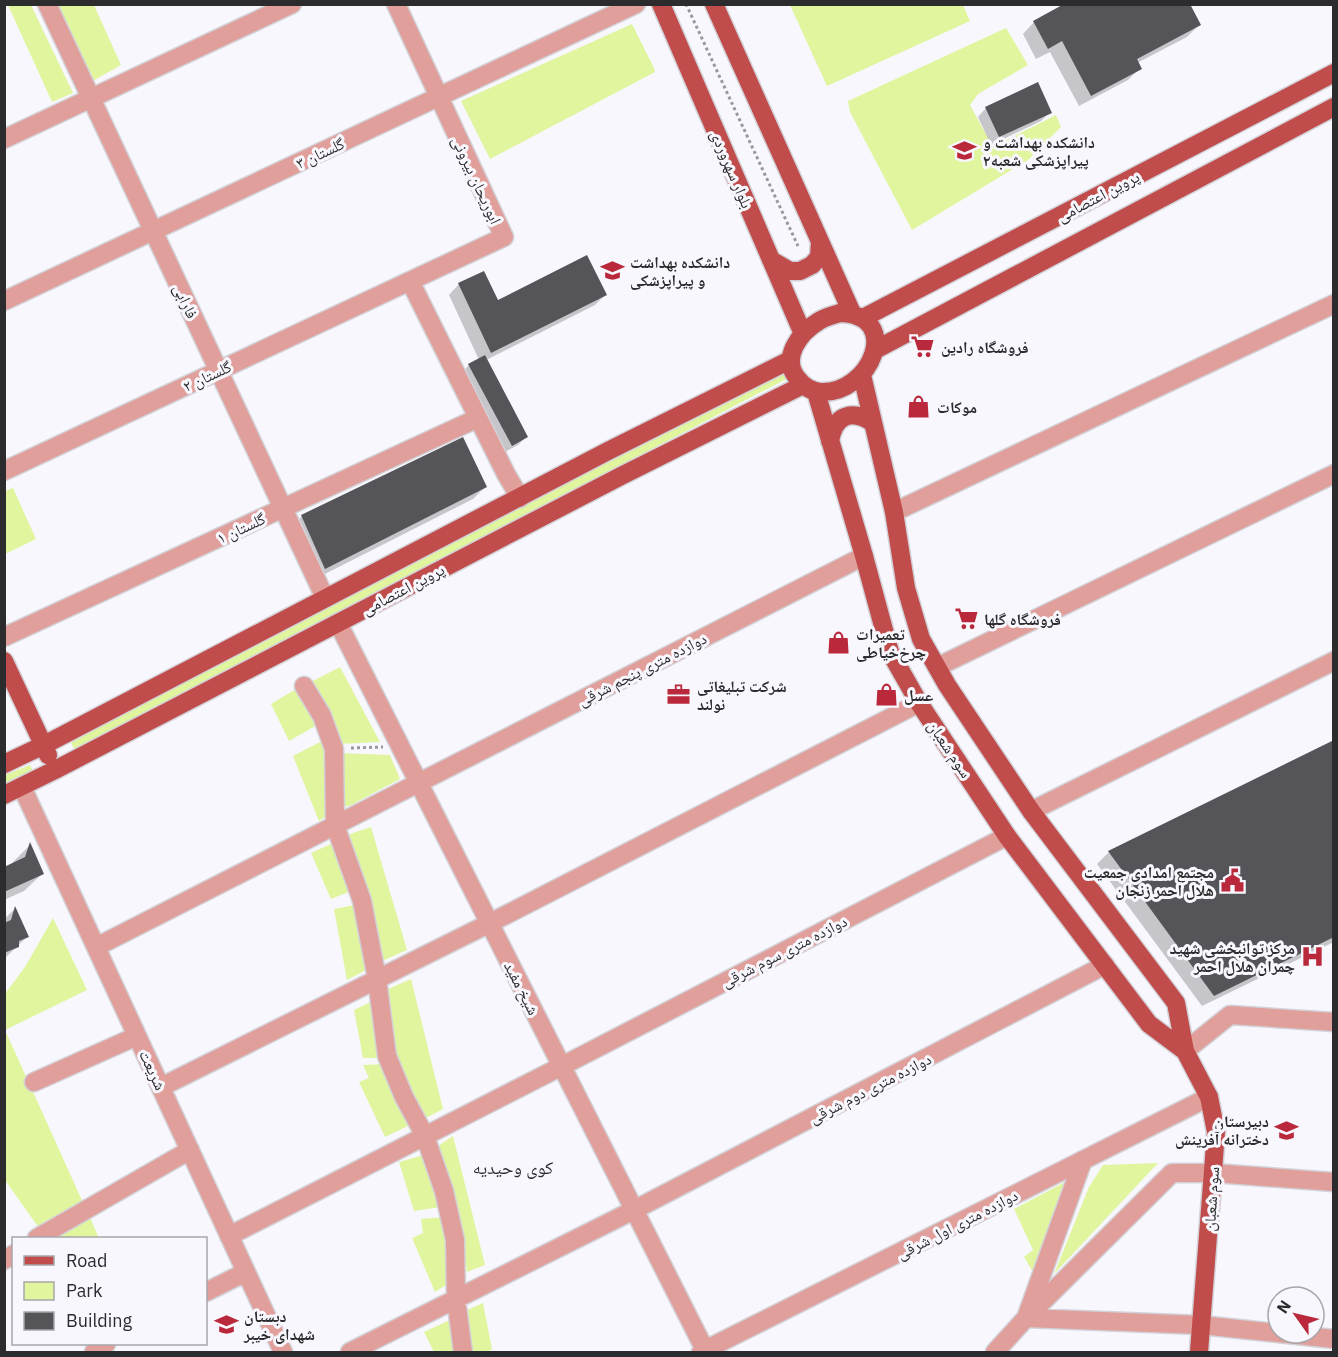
<svg xmlns="http://www.w3.org/2000/svg" width="1338" height="1357" viewBox="0 0 1338 1357" font-family="'IBM Plex Sans','Noto Naskh Arabic',sans-serif">
<style>
.green{fill:#e0f59d}
.shadow{fill:#0003}
.building{fill:#555459}
.lines{fill:none;stroke-linecap:round;stroke-linejoin:round}
.minor-casing{stroke:#d2d2d8;stroke-width:21}
.major-casing{stroke:#d2d2d8;stroke-width:21}
.path{stroke:#98989d;stroke-width:3;stroke-dasharray:3 3;stroke-linecap:butt}
.minor{stroke:#e09f9a;stroke-width:18}
.major{stroke:#c04d4c;stroke-width:18}
.labels{text-anchor:middle;stroke-width:6;stroke-linejoin:round;paint-order:stroke}
.poi-label{font-size:16px;font-weight:bold;fill:#2c2c2e;stroke:#f7f7fd;text-anchor:start}
.street-label{font-size:16px;fill:#2c2c2e;stroke:#f7f7fd}
.neighbourhood-label{font-size:18px;fill:#2c2c2e;stroke:#f7f7fd}
</style>
<rect width="100%" height="100%" fill="#f7f7fd"/>
<path class="green" d="M8 5H31L73 93 52 102Z
M56 5H94L121 65 91 82Z
M790 5H963L970 21 827 86Z
M632 24 654 68 655 72 490 159 461 101Z
M1006 28 1028 65 978 94 970 105 993 147 1056 115 1061 127 1028 160 912 230 850 112 848 101Z
M789 366 792 376 75 750 70 741 277 635Z
M13 488 36 539 5 554V491Z
M340 667 380 742 338 744 330 713 311 682Z
M296 689 307 702 317 725 289 741 271 704Z
M324 740 325 772 331 813 319 821 293 756Z
M338 753 390 755 400 779 349 806H344Z
M30 765 34 773 5 787V775Z
M371 827 407 950 382 961 344 836Z
M331 844 351 891 331 899 311 853Z
M355 905 370 968 347 980 334 909Z
M53 918 87 990 5 1030 99 1238H46L5 1180 4 995 25 967Z
M411 979 443 1109 424 1119 390 1041 386 990Z
M375 1000 381 1058H363L354 1010Z
M385 1064 412 1124 385 1137 359 1082 369 1078 363 1065Z
M453 1136 485 1265 467 1272 461 1229 438 1146Z
M424 1155 441 1207 414 1211 399 1162Z
M1158 1163 1054 1274 1089 1187 1103 1165Z
M1067 1181 1036 1277 1024 1257 1033 1250 1014 1209Z
M445 1217 449 1283 435 1292 412 1238 423 1233 421 1219Z
M483 1303 492 1349 488 1352H470L465 1311Z
M452 1319 459 1352H434L424 1332Z"/>
<path class="shadow" d="M1034 22 1199 25 1187 37 1137 63 1140 68 1128 80 1079 106 1050 52 1036 59 1023 34Z
M986 108 1050 112 1041 121 991 145 978 117Z
M459 284 497 302 605 295 595 305 486 360 527 436 518 445 503 453 460 374 469 365 479 360 449 295Z
M485 487 473 499 313 580 291 528 302 516Z
M1334 741V942L1202 1006 1097 864 1109 852Z
M30 845 42 874 24 891 4 900V869L12 865 13 862Z
M15 909 27 937 4 959V919Z"/>
<path class="building" d="M1064 4H1190L1201 25 1137 59 1142 69 1091 96 1062 41 1048 49 1033 21Z
M1038 82 1052 113 999 137 985 107Z
M587 255 607 295 491 353 458 283 484 271 498 300Z
M485 355 528 437 512 446 468 364Z
M463 437 487 487 325 569 301 515Z
M1334 740V937L1214 996 1108 851Z
M30 842 44 874 4 892V867L25 857Z
M15 906 29 937 19 941V947L4 953V923L11 920Z"/>
<g class="lines">
<defs>
<path id="minor" d="M47 4 325 598
M4 139 292 4
M410 281 506 474 520 498
M4 301 636 4
M4 471 504 237 396 4
M894 512 1334 304
M338 623 706 1352
M4 637 478 418
M937 667 1334 474
M304 686 322 716 334 749 335 825 362 901 377 979 387 1056 404 1097 425 1136 444 1191 455 1240 456 1299 463 1352
M22 787 283 1352
M1031 811 1334 661
M96 947 864 556
M1185 1051 1230 1015 1334 1022
M34 1082 137 1036
M161 1087 490 923 919 703
M1083 1160 1026 1318 1201 1325 1334 1339
M229 1236 562 1066 1007 836
M37 1238 190 1150
M4 1260 14 1254
M206 1292 246 1272
M94 1352 106 1344
M350 1352 634 1210 1105 965
M701 1352 1209 1097
M995 1352 1026 1318 1172 1173H1213L1334 1182"/>
<path id="major" d="M661 4 803 334
M714 4 852 313
M771 260 790 271H800L812 265 819 257 820 242
M840 313C904 315 871 395 820 392 811 391 803 386 797 378 781 358 799 333 819 321 825 317 833 315 840 313Z
M863 318 1334 73
M875 350 1334 107
M862 375 894 512 906 588 921 639 947 685 1031 811 1176 1003 1185 1051 1209 1097 1216 1132 1199 1352
M816 392 864 556 890 652 919 703 1007 836 1149 1024 1185 1051
M830 441C835 414 852 409 873 423
M4 661 48 755
M4 764 44 745 608 451 790 360
M4 795 55 770 621 476 803 385"/>
</defs>
<use href="#minor" class="minor-casing"/>
<use href="#major" class="major-casing"/>
<path class="path" d="M686 4 798 246
M351 748 383 747"/>
<use href="#minor" class="minor"/>
<use href="#major" class="major"/>
</g>
<defs>
<symbol id="university-bare" viewBox="-9 -9 18 18"><path d="M0-5L7-2L0 1L-7-2ZM-4 1L0 2.5L4 1V4Q0 6-4 4Z" fill="#ba293b" stroke="#f7f7fd" stroke-width="2.5" paint-order="stroke"/></symbol>
<symbol id="supermarket-bare" viewBox="-9 -9 18 18"><path d="M-6-5.5h2.5l.6 2H6L4.5 2H-2.5L-4.4-4H-6ZM-1.5 3.2a1.3 1.3 0 1 0 .1 0ZM3 3.2a1.3 1.3 0 1 0 .1 0Z" fill="#ba293b" stroke="#f7f7fd" stroke-width="2.5" paint-order="stroke"/></symbol>
<symbol id="shop-bare" viewBox="-9 -9 18 18"><path d="M-5-2.5h2.3a2.7 3.5 0 0 1 5.4 0H5L5.5 6h-11ZM-1.5-2.5h3a1.5 2.3 0 0 0-3 0Z" fill="#ba293b" stroke="#f7f7fd" stroke-width="2.5" paint-order="stroke"/></symbol>
<symbol id="office-bare" viewBox="-9 -9 18 18"><path d="M-6-3h4V-5.5h4V-3h4V5H-6ZM-1-4.5V-3h2v-1.5ZM-6 0V1H6V0Z" fill="#ba293b" stroke="#f7f7fd" stroke-width="2.5" paint-order="stroke"/></symbol>
<symbol id="civic-bare" viewBox="-9 -9 18 18"><path d="M-.6-6.5H3V-4.5H.6V-3L4-1V1h2V6H-6V1h2V-1L-.6-3ZM-1.2 2.5V6h2.4V2.5Z" fill="#ba293b" stroke="#f7f7fd" stroke-width="2.5" paint-order="stroke"/></symbol>
<symbol id="hospital-bare" viewBox="-9 -9 18 18"><path d="M-5-5h3v3.5h4V-5h3V5h-3V1.5h-4V5h-3Z" fill="#ba293b" stroke="#f7f7fd" stroke-width="2.5" paint-order="stroke"/></symbol>
<symbol id="school-bare" viewBox="-9 -9 18 18"><path d="M0-5L7-2L0 1L-7-2ZM-4 1L0 2.5L4 1V4Q0 6-4 4Z" fill="#ba293b" stroke="#f7f7fd" stroke-width="2.5" paint-order="stroke"/></symbol>
</defs>
<g fill-rule="evenodd">
<use href="#university-bare" x="948" y="134" width="33" height="33"/>
<use href="#university-bare" x="596" y="254" width="33" height="33"/>
<use href="#supermarket-bare" x="906" y="330" width="33" height="33"/>
<use href="#shop-bare" x="902" y="390" width="33" height="33"/>
<use href="#supermarket-bare" x="950" y="602" width="33" height="33"/>
<use href="#shop-bare" x="822" y="626" width="33" height="33"/>
<use href="#office-bare" x="662" y="678" width="33" height="33"/>
<use href="#shop-bare" x="870" y="678" width="33" height="33"/>
<use href="#civic-bare" x="1216" y="864" width="33" height="33"/>
<use href="#hospital-bare" x="1296" y="940" width="33" height="33"/>
<use href="#school-bare" x="1270" y="1114" width="33" height="33"/>
<use href="#school-bare" x="210" y="1308" width="33" height="33"/>
</g>
<g class="labels">
<g class="poi-label">
<text x="983" y="148">دانشکده بهداشت و<tspan x="983" dy="18">پیراپزشکى شعبه۲</tspan></text>
<text x="630" y="268">دانشکده بهداشت<tspan x="630" dy="18">و پیراپزشکی</tspan></text>
<text x="941" y="353">فروشگاه رادین</text>
<text x="937" y="413">موکات</text>
<text x="984" y="625">فروشگاه گلها</text>
<text x="856" y="640">تعمیرات<tspan x="856" dy="18">چرخ‌خیاطی</tspan></text>
<text x="697" y="692">شرکت تبلیغاتی<tspan x="697" dy="18">نولند</tspan></text>
<text x="904" y="701">عسل</text>
<text x="1214" y="878" text-anchor="end">مجتمع امدادی جمعیت<tspan x="1214" dy="18">هلال احمر زنجان</tspan></text>
<text x="1295" y="954" text-anchor="end">مرکز توانبخشی شهید<tspan x="1295" dy="18">چمران هلال احمر</tspan></text>
<text x="1269" y="1127" text-anchor="end">دبیرستان<tspan x="1269" dy="18">دخترانه آفرینش</tspan></text>
<text x="244" y="1322">دبستان<tspan x="244" dy="18">شهدای خیبر</tspan></text>
</g>
<g class="street-label">
<text transform="translate(320 153) rotate(-25)" y="6">گلستان ۳</text>
<text transform="translate(732 169) rotate(67)" y="6">بلوار سهروردی</text>
<text transform="translate(477 180) rotate(65)" y="6">ابوریحان بیرونی</text>
<text transform="translate(1098 196) rotate(-28)" y="6">پروین اعتصامی</text>
<text transform="translate(186 301) rotate(65)" y="6">فارابی</text>
<text transform="translate(207 376) rotate(-25)" y="6">گلستان ۲</text>
<text transform="translate(241 528) rotate(-25)" y="6">گلستان ۱</text>
<text transform="translate(403 589) rotate(-28)" y="6">پروین اعتصامی</text>
<text transform="translate(642 669) rotate(-27)" y="6">دوازده متری پنجم شرقی</text>
<text transform="translate(950 749) rotate(56)" y="6">سوم شعبان</text>
<text transform="translate(784 951) rotate(-27)" y="6">دوازده متری سوم شرقی</text>
<text transform="translate(522 988) rotate(63)" y="6">شیخ مفید</text>
<text transform="translate(153 1070) rotate(65)" y="6">شریعت</text>
<text transform="translate(870 1088) rotate(-27)" y="6">دوازده متری دوم شرقی</text>
<text transform="translate(1211 1199) rotate(-86)" y="6">سوم شعبان</text>
<text transform="translate(957 1224) rotate(-27)" y="6">دوازده متری اول شرقی</text>
</g>
<g class="neighbourhood-label">
<text x="513" y="1174">کوی وحیدیه</text>
</g>
</g>
<rect width="1338" height="1357" fill="none" stroke="#2c2c2e" stroke-width="12"/>
<rect x="12" y="1237" width="195" height="108" fill="#f7f7fd" stroke="#a6a6aa" stroke-width="1.5"/>
<rect x="24" y="1256" width="30" height="9" fill="#c04d4c" stroke="#a6a6aa" stroke-width="1.5"/>
<text x="66" y="1267" font-size="18" fill="#2c2c2e">Road</text>
<rect x="24" y="1282" width="30" height="18" fill="#e0f59d" stroke="#a6a6aa" stroke-width="1.5"/>
<text x="66" y="1297" font-size="18" fill="#2c2c2e">Park</text>
<rect x="24" y="1312" width="30" height="18" fill="#555459" stroke="#a6a6aa" stroke-width="1.5"/>
<text x="66" y="1327" font-size="18" fill="#2c2c2e">Building</text>
<g transform="translate(1296 1315) rotate(304)"><circle r="28" fill="#f7f7fd" stroke="#a6a6aa" stroke-width="1.5"/>
<path d="M0-4.5L10 22L0 15L-10 22Z" fill="#ba293b"/>
<text y="-9" font-size="16" font-weight="bold" text-anchor="middle" fill="#2c2c2e">N</text>
</g>
</svg>
